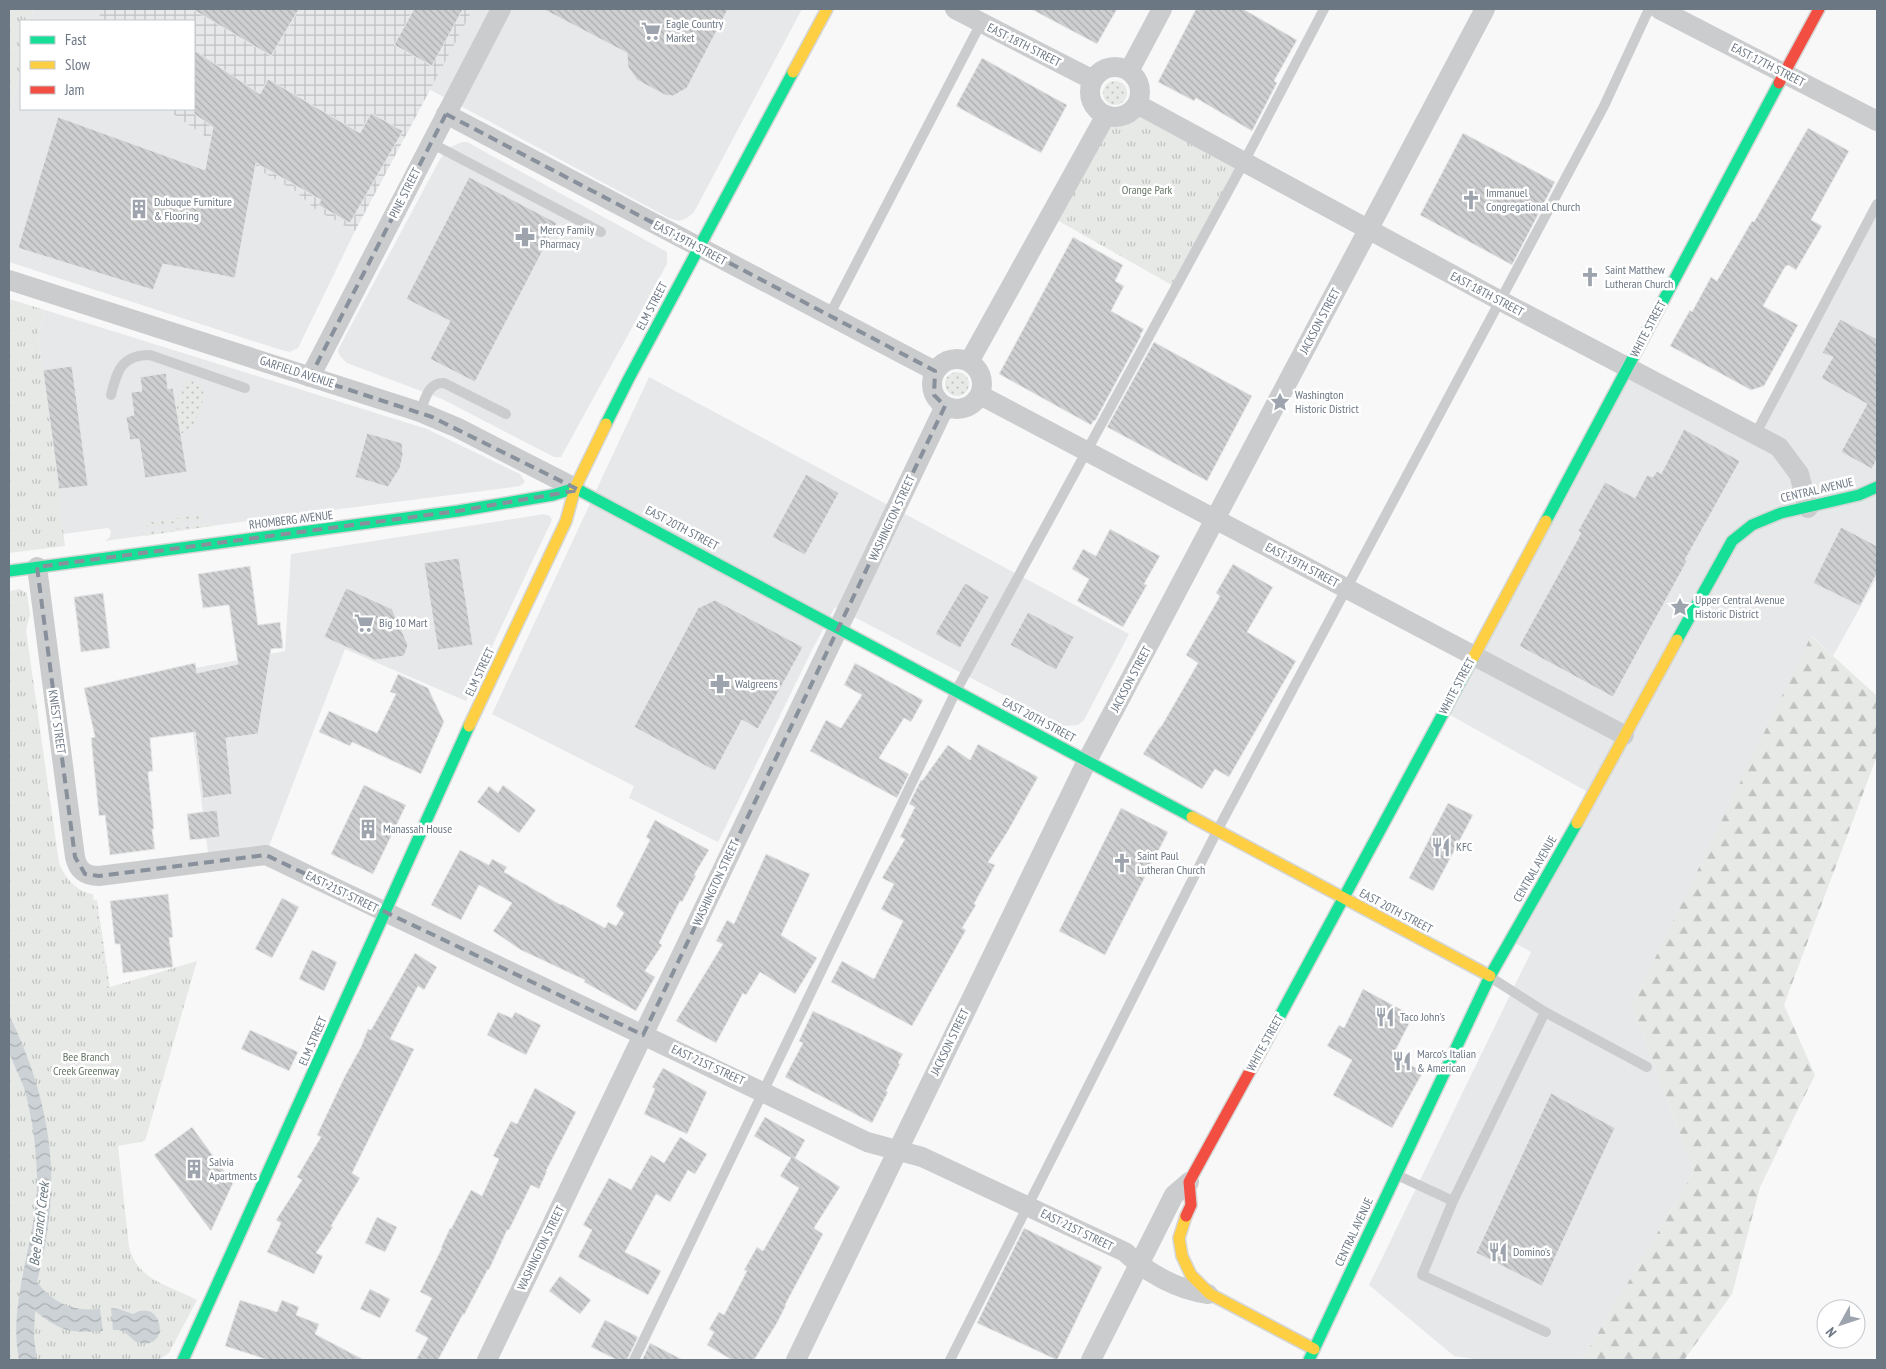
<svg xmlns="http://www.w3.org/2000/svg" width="1886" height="1369" viewBox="0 0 1886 1369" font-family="'PT Sans Narrow',sans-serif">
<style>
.built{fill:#e7e8e9}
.industrial{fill:url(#industrial-grid)}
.grass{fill:url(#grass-dots)}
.forest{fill:url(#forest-firs)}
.park{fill:url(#park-tufts)}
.water{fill:url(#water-waves)}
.building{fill:url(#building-back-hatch);stroke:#e8e8e8}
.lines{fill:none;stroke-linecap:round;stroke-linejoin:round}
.fast-casing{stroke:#d4d5d5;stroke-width:14}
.slow-casing{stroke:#d4d5d5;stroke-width:14}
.jam-casing{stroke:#d4d5d5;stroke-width:14}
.lane{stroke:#cbccce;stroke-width:10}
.street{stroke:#cbccce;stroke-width:20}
.fast{stroke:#16e098;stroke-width:11}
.slow{stroke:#ffcf43;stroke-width:11}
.jam{stroke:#f24e42;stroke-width:11}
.marked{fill:none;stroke:#87909b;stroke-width:4;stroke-dasharray:10 6;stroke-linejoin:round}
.labels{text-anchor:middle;stroke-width:5;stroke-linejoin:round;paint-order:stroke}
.poi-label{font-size:12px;fill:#6c7784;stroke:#fff;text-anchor:start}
.street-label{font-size:12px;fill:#6c7784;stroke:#fff}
.park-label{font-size:12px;fill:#677766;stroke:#fff}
.water-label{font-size:14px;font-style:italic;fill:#68777f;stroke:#fff}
</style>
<defs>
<pattern id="industrial-grid" width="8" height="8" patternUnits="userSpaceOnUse" patternTransform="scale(1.25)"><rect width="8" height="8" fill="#e7e8e9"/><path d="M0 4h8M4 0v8" fill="none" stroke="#bfc1c2"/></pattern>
<pattern id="grass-dots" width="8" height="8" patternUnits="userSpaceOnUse" patternTransform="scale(1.25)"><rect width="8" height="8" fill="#e7e9e6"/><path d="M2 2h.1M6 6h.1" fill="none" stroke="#bfc2c0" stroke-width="1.8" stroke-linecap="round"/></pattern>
<pattern id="forest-firs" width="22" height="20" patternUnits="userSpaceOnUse" patternTransform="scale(1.25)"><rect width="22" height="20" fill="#e7e9e6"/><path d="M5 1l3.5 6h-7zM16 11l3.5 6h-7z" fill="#bfc2c0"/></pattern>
<pattern id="park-tufts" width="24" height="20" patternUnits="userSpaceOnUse" patternTransform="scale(1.25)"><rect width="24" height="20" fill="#e7e9e6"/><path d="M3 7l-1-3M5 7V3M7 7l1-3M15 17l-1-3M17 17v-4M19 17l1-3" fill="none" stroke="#bfc2c0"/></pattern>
<pattern id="water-waves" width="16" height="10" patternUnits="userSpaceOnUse" patternTransform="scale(1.25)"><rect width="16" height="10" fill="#cdd2d6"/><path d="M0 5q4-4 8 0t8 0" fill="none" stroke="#aaafb3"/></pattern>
<pattern id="building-back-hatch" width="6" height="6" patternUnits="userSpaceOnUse" patternTransform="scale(1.25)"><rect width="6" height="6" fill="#cecfd0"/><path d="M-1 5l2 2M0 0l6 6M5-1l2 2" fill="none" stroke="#abadae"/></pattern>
</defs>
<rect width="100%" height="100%" fill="#f8f8f8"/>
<path class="built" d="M32 9H97L102 21H33Z
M473 9H802L694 212 687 218 679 221 669 218 429 89Z
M21 67V109H166L229 153 294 190 316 210 355 231 298 348 290 352 278 349 9 262V115Z
M462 142H467L667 252V264L561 457H554L442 399 347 363 340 356 338 351 339 348 439 161 448 148Z
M1877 204V577L1833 656 1812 636 1632 1006 1694 1171 1582 1360H1481L1454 1356 1369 1285 1531 952 1510 940 1593 795 1443 711 1628 368 1755 435Z
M45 310 427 429 520 474 525 482 520 486 514 487 269 518 105 541 110 537 111 531 108 528 63 534 38 333Z
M649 377 1129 634 1084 720 1078 725 1063 726 835 607 812 650 718 842 629 798 634 786 492 714Z
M544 514 550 516 552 520 466 701 345 649 269 846 208 853 185 670 285 651 291 554Z"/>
<path class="industrial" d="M97 9H473L355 231 316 210 294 190 229 153 166 109H194V21H102Z"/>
<path class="grass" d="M1103 93a12 12 0 1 1 24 0a12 12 0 1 1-24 0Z
M945 384a12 12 0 1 1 24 0a12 12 0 1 1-24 0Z
M185 378 199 384 203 390 204 398 194 425 181 434 175 400 181 397Z
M203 514 204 518 147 527V523Z
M211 523 212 526 145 536 143 533Z
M87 900H97L111 995 107 991 96 915Z"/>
<path class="forest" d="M1811 636 1877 696V756L1784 1005 1815 1075 1760 1187 1732 1294 1684 1360H1582L1694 1171 1632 1006Z"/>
<path class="park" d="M12 9H32L33 21H21V67L9 115V10Z
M1131 111 1244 162 1175 287 1050 216 1115 117 1124 116Z
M9 299 45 310 38 333 65 546 9 553Z
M20 589 27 593 30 614 26 630 59 863C65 878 77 892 93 894L107 988 197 961 145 1141 118 1146 129 1247C138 1281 169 1285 197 1300L169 1353 159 1360H9V591Z"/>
<path class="water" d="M9 1015C40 1078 58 1147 49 1218 47 1240 42 1261 37 1282 52 1303 74 1312 100 1309L103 1331C69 1333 62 1332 35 1311L34 1338 37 1360H19C7 1298 39 1237 37 1175 36 1145 32 1116 24 1088 20 1076 11 1061 9 1049 7 1038 9 1026 9 1015Z
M111 1308 119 1309 133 1314C164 1296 172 1354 136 1342 127 1335 126 1329 113 1330Z"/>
<path class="building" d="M192 9H299L271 56Z
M414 9H463L432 66 394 45Z
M543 9H728L687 88 673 96 665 95 637 80 628 67 627 53Z
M1031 9H1117L1097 44Z
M1196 9H1243L1297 40 1274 81 1277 83 1252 131 1196 98 1194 101 1158 82Z
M194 50 260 94 268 79 360 133 371 113 403 131 350 223 318 205 321 200 256 163 235 278 163 264 153 290 18 248 58 117 205 170 213 127 194 114Z
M982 58 1067 105 1041 153 956 106Z
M1808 128 1849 151 1811 220 1822 226 1796 270 1788 265 1785 267 1763 306 1798 325 1764 386 1751 390 1670 346 1690 310 1692 312 1711 277 1717 281 1752 221 1754 222Z
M1463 133 1555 182 1512 265 1420 215Z
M469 177 557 223 475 382 430 359 450 321 406 299Z
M1073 237 1123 265 1115 281 1124 286 1111 311 1144 329 1140 335 1141 336 1095 421 1094 420 1091 425 999 374Z
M1840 319 1877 339V459L1872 469 1841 452 1867 404 1821 378 1833 357 1822 353Z
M1154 342 1252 396 1207 481 1107 427Z
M72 366 88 486 59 489 43 370Z
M166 373 168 389 173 388 187 472 145 478 139 439 130 440 126 417 134 415 131 392 142 391 140 377Z
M1684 429 1740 461 1685 560 1687 561 1613 697 1519 646 1581 533 1578 531 1605 482 1635 498 1647 475 1653 477 1657 471 1661 474Z
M367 433 402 443 403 455 400 468 388 487 355 477Z
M806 474 839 493 805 555 772 537Z
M1841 527 1877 546V573L1860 606 1813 583Z
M1110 529 1160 556 1144 584 1147 585 1123 627 1077 601 1089 579 1072 569 1083 549 1096 556Z
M459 558 473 645 438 650 424 563Z
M1233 564 1273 587 1247 632 1296 661 1229 777 1215 769 1202 789 1143 754 1160 727H1161L1198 663 1186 655 1220 596 1216 593Z
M250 566 258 625 280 622 283 648 271 649 258 734 226 738 232 794 203 798 195 732 150 738 153 771 148 772 154 829H152L155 849 110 855 105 815 99 816 91 738 95 737 84 688 195 663 197 673 238 664 229 605 203 608 198 574Z
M965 583 989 597 960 648 935 634Z
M346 588 392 609 408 645 404 656 375 660 324 637Z
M103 593 110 648 81 652 74 597Z
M715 600 803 647 758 729 742 720 715 771 634 727 698 608Z
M1028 612 1074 637 1056 670 1010 645Z
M855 663 923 700 911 722 904 718 879 758 909 774 897 798 810 751 826 720 841 728 862 695 844 685Z
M398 674 428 688 444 722 421 774 352 742 350 746 319 732 329 711 377 733 396 694 390 692Z
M978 744 1038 777 1008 831 988 862 995 865 974 904 976 905 962 928 966 930 912 1026 831 982 842 961 874 979 903 921 881 909 894 884 882 878 905 839 900 837 915 807 909 804 921 780 922 781 948 745 970 760Z
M364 785 406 805 373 874 331 854Z
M503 785 536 810 519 833 477 802 489 786 498 793Z
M1448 803 1473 815 1433 891 1409 878Z
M1121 808 1168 832 1105 955 1059 931Z
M217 810 220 837 190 840 187 814Z
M655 820 709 850 694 875 696 876 682 902 680 901 659 943 662 945 645 971 655 977 636 1011 584 982 585 980 521 950 493 931 512 903 479 885 461 920 431 905 460 850 489 865 492 859 507 867 504 872 561 905 562 904 605 928 608 922 616 926 624 913 616 906 650 840 646 837Z
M766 854 810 874 781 935 817 958 795 994 760 972 746 995 743 993 716 1043 676 1021 723 944 716 941 727 920 734 924Z
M168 894 173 937 169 938 173 967 123 973 120 944H115L110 901Z
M282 898 299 907 272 958 255 949Z
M312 950 337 962 324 991 299 979Z
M415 953 437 967 424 990 418 986 390 1039 414 1049 352 1173 360 1178 331 1226 333 1227 316 1253 323 1256 314 1274 267 1252 281 1223 276 1220 302 1180 297 1177 321 1137 317 1135 345 1076 361 1047 368 1029 371 1030Z
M1363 989 1413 1016 1393 1055 1423 1072 1392 1128 1333 1095 1352 1060 1327 1046 1339 1025 1344 1028Z
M813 1011 903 1054 898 1063 900 1064 886 1091 888 1092 872 1123 785 1077 803 1043 799 1041Z
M498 1012 512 1018 515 1012 541 1025 526 1055 487 1035Z
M250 1030 298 1052 289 1071 241 1049Z
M663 1068 707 1092 687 1134 644 1114 655 1089 652 1087Z
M535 1088 576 1112 546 1171H547L539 1189 531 1185 509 1230H507L489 1270 488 1269 464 1315 463 1314 438 1360H416L428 1338 415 1331 432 1298 420 1292 442 1248H441L450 1228 451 1229 471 1190 482 1196 499 1159 493 1156 511 1121 517 1124Z
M1551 1093 1615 1128 1542 1286 1476 1253Z
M765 1117 805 1140 795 1158 840 1187 814 1228 823 1234 785 1305H786L777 1323 754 1360H732L707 1345 714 1332 709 1329 719 1312 724 1315 747 1271 744 1270 757 1247 763 1251 799 1188 780 1176 791 1158 754 1136Z
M192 1127 233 1183 211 1231 154 1155Z
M680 1137 707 1154 695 1174 688 1170 670 1202 656 1194 625 1252 661 1271 648 1295 578 1257 592 1230 583 1225 609 1178 631 1190 651 1155 664 1163Z
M377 1217 397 1227 385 1252 365 1243Z
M1024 1228 1102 1267 1057 1360 977 1323Z
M560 1276 591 1300 580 1314 549 1291Z
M370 1289 390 1299 380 1318 360 1309Z
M240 1300 277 1312 282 1300 299 1307 296 1315 319 1324 315 1334 364 1360H268L225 1346Z
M605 1320 638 1337 627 1360H617L591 1347Z
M650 1343 683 1360H642Z"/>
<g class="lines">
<defs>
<path id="fast" d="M606 424 628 380 793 72
M575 488 1192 817
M1546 521 1779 83
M9 571 458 511 553 495 575 488
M1677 640 1732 541 1752 525 1781 513 1859 495 1877 487
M1261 1051 1473 658
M183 1360 469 726
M1309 1360 1490 976 1577 823"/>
<path id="slow" d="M793 72 827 9
M1473 658 1546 521
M469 726 566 521 575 488 606 424
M1192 817 1490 976
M1577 823 1677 640
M1186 1216 1179 1238 1182 1256 1191 1275 1210 1294 1314 1349"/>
<path id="jam" d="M1779 83 1819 9
M1186 1216 1191 1205 1189 1182 1261 1051"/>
</defs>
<use href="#fast" class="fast-casing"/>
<use href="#slow" class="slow-casing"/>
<use href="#jam" class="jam-casing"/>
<path class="lane" d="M431 143 601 232
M829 316 981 23
M111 395C117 371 121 355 150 355L245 388
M420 412C425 400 428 382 444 383L506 414
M1755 435 1877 204
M1545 1012 1647 1067
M1397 1175 1453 1201 1545 1012 1490 977
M1453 1201 1422 1275 1546 1332
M634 1360 956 691 1244 162 1324 9
M950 1360 1217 831 1604 106 1649 9"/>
<path class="street" d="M955 9 1093 80
M1659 9 1877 121
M1090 92a25 25 0 1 1 50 0a25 25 0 1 1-50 0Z
M1129 71 1162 9
M1137 104 1499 300 1779 447 1799 474 1808 508
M446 114 935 371
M9 280 420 412 458 428 575 488
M932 384a25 25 0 1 1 50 0a25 25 0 1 1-50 0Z
M969 362 1106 115
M310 377 501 9
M980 395 1624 735
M37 567 75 857C78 871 86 876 99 876L266 855 867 1142 922 1157 1125 1252C1147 1273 1178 1290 1208 1294
M487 1360 945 406
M796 1360 1087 761 1485 9
M1091 1360 1174 1195 1189 1182"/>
<use href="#fast" class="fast"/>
<use href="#slow" class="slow"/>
<use href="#jam" class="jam"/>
</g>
<path class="marked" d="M446 114 935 371 934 395 945 406 643 1035 266 855 99 876 85 874 75 857 37 567 458 511 579 490 432 417 310 377Z"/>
<defs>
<symbol id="supermarket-bare" viewBox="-9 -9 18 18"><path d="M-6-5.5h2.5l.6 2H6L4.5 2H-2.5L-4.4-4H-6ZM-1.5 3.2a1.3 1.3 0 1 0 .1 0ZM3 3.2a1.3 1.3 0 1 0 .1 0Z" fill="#9da4ad" stroke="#fff" stroke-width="2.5" paint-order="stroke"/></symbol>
<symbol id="church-bare" viewBox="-9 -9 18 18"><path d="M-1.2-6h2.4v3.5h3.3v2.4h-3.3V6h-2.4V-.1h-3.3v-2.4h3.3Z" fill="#9da4ad" stroke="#fff" stroke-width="2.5" paint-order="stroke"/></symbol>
<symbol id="building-bare" viewBox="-9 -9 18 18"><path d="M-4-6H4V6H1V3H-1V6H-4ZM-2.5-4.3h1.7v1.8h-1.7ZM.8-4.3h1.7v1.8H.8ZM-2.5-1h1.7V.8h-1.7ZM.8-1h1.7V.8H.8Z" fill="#9da4ad" stroke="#fff" stroke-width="2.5" paint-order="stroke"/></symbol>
<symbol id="pharmacy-bare" viewBox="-9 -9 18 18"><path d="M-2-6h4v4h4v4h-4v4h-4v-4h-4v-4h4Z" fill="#9da4ad" stroke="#fff" stroke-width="2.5" paint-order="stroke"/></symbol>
<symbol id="sight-bare" viewBox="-9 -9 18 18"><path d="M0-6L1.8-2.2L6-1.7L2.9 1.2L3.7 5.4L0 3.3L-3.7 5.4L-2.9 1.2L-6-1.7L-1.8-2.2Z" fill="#9da4ad" stroke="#fff" stroke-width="2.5" paint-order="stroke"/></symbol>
<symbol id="restaurant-bare" viewBox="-9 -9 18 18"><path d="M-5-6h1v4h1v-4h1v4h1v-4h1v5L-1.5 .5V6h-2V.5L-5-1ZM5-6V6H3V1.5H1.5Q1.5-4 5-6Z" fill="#9da4ad" stroke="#fff" stroke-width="2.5" paint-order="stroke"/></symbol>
</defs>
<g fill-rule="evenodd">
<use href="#supermarket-bare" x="637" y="17" width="28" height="28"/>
<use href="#church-bare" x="1457" y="186" width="28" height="28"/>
<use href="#building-bare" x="125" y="195" width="28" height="28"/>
<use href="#pharmacy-bare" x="511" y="223" width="28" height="28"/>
<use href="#church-bare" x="1576" y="263" width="28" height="28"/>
<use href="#sight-bare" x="1266" y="388" width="28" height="28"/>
<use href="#sight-bare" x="1666" y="593" width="28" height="28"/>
<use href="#supermarket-bare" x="350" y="609" width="28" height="28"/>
<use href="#pharmacy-bare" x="706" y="670" width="28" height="28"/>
<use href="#building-bare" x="354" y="815" width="28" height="28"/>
<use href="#restaurant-bare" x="1427" y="833" width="28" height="28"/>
<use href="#church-bare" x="1108" y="849" width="28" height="28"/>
<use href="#restaurant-bare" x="1371" y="1003" width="28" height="28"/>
<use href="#restaurant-bare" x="1388" y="1047" width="28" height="28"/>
<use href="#building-bare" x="180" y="1155" width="28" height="28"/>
<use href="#restaurant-bare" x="1484" y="1238" width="28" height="28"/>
</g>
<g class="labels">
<g class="poi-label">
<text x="666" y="28">Eagle Country<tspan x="666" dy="14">Market</tspan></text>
<text x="1486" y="197">Immanuel<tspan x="1486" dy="14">Congregational Church</tspan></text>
<text x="154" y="206">Dubuque Furniture<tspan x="154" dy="14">&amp; Flooring</tspan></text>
<text x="540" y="234">Mercy Family<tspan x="540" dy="14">Pharmacy</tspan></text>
<text x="1605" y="274">Saint Matthew<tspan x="1605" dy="14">Lutheran Church</tspan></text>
<text x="1295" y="399">Washington<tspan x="1295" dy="14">Historic District</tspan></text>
<text x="1695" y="604">Upper Central Avenue<tspan x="1695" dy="14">Historic District</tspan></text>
<text x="379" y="627">Big 10 Mart</text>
<text x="735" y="688">Walgreens</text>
<text x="383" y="833">Manassah House</text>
<text x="1456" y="851">KFC</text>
<text x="1137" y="860">Saint Paul<tspan x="1137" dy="14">Lutheran Church</tspan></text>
<text x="1400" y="1021">Taco John's</text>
<text x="1417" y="1058">Marco's Italian<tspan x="1417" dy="14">&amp; American</tspan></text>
<text x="209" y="1166">Salvia<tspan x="209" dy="14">Apartments</tspan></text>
<text x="1513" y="1256">Domino's</text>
</g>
<g class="street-label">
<text transform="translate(1024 45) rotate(27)" y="4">EAST 18TH STREET</text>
<text transform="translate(1768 65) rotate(27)" y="4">EAST 17TH STREET</text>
<text transform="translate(405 193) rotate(-63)" y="4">PINE STREET</text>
<text transform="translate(690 243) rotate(28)" y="4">EAST 19TH STREET</text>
<text transform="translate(1487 294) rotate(28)" y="4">EAST 18TH STREET</text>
<text transform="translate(652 306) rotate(-62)" y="4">ELM STREET</text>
<text transform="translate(1320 321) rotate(-62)" y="4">JACKSON STREET</text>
<text transform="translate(1648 329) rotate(-62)" y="4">WHITE STREET</text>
<text transform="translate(297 372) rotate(18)" y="4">GARFIELD AVENUE</text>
<text transform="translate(1817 490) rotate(-13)" y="4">CENTRAL AVENUE</text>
<text transform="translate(892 518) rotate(-65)" y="4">WASHINGTON STREET</text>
<text transform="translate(291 520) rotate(-7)" y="4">RHOMBERG AVENUE</text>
<text transform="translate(682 528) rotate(28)" y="4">EAST 20TH STREET</text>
<text transform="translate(1302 565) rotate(28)" y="4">EAST 19TH STREET</text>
<text transform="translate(480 672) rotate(-65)" y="4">ELM STREET</text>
<text transform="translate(1131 679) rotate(-62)" y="4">JACKSON STREET</text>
<text transform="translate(1457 686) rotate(-62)" y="4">WHITE STREET</text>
<text transform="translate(1039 720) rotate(28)" y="4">EAST 20TH STREET</text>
<text transform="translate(57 722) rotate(82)" y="4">KNIEST STREET</text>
<text transform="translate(1535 869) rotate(-60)" y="4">CENTRAL AVENUE</text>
<text transform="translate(716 883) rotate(-65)" y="4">WASHINGTON STREET</text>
<text transform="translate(342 892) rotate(26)" y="4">EAST 21ST STREET</text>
<text transform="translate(1396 911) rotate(28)" y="4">EAST 20TH STREET</text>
<text transform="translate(313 1041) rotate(-66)" y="4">ELM STREET</text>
<text transform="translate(950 1042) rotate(-64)" y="4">JACKSON STREET</text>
<text transform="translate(1265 1043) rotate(-61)" y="4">WHITE STREET</text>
<text transform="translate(708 1065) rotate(25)" y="4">EAST 21ST STREET</text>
<text transform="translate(1077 1230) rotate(26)" y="4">EAST 21ST STREET</text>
<text transform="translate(1354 1232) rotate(-65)" y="4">CENTRAL AVENUE</text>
<text transform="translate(541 1248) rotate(-64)" y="4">WASHINGTON STREET</text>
</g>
<g class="park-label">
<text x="1147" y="194">Orange Park</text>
<text x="86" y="1061">Bee Branch<tspan x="86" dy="14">Creek Greenway</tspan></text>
</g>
<g class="water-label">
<text transform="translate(39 1224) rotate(-83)" y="5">Bee Branch Creek</text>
</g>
</g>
<rect width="1886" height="1369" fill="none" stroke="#6c7784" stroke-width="20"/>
<rect x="20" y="20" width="175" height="90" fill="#ffffff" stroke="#c4c9ce"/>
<rect x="30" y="36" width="25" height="8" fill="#16e098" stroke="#c4c9ce"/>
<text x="65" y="45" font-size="15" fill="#6c7784">Fast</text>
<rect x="30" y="61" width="25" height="8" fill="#ffcf43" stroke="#c4c9ce"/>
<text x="65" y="70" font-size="15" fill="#6c7784">Slow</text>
<rect x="30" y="86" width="25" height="8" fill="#f24e42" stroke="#c4c9ce"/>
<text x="65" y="95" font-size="15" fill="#6c7784">Jam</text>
<g transform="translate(1841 1324) rotate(230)"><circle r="24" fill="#ffffff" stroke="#c4c9ce"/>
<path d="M0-4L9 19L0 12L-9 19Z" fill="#9da4ad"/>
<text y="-8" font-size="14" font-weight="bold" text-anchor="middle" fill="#6c7784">N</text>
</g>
</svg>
